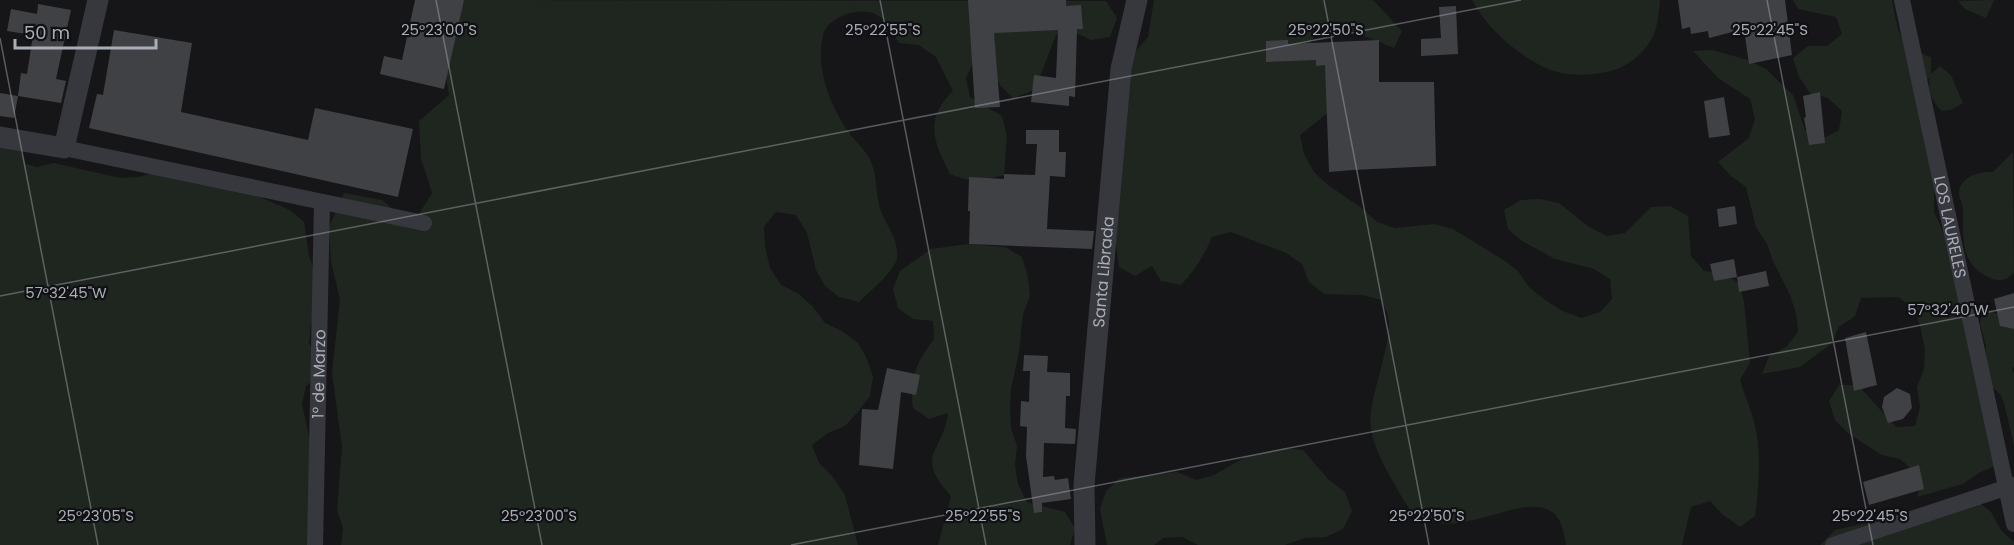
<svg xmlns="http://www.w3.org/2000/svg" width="2014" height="545" viewBox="0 0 2014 545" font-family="Poppins,sans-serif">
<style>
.green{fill:#1e261f}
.building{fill:#404145}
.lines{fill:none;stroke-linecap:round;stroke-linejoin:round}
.minor{stroke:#37383d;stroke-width:16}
.tertiary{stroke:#37383d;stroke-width:21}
.ticks{fill:none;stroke:#a8adb8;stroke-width:1.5;stroke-opacity:0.45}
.labels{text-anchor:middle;stroke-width:4.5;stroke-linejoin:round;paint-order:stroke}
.street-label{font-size:16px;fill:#a8adb8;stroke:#111113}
.ticks-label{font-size:15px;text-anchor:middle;fill:#a8adb8;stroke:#111113;stroke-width:4.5;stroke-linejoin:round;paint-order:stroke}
</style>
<rect width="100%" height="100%" fill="#161618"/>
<path class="green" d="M449 0 1106 1 1117 18 1110 37 1091 40 1074 32 1056 35 1041 74 1032 91 1013 98 1000 85 992 69 974 61 966 78 970 97 1002 116 1007 136 1004 175C982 181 971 183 950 174 933 141 924 119 953 91L936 57 919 45 899 43C893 33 887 20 877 15 862 6 833 15 825 30 822 35 822 44 821 48 819 76 832 108 847 130 854 141 866 149 871 162 878 178 875 196 881 211 887 227 899 240 897 258 895 271 869 292 859 302L839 297 825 286 816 270 807 233 796 215 776 212 764 227 765 246 770 268 781 285 799 294 813 307 825 323 842 331 858 343 867 359 873 377 870 396 858 412 845 426 828 433 812 445 819 463 833 477 845 495 858 545H341L343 528 337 510 342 447 332 373 340 299 331 262 329 227 344 193 382 200 412 225 432 193 421 158 419 121 449 95 443 59Z
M1154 0H1372L1375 2 1402 31 1394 48 1340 26 1320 27 1310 43 1338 68 1329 112 1300 135 1304 154 1314 172 1328 185 1363 209 1377 222 1395 228 1434 224 1453 229 1502 259 1518 271 1529 287 1545 300 1563 311 1581 318 1600 312 1612 299 1610 279 1594 269 1555 259 1522 241 1508 229 1504 210 1521 200 1540 199 1559 203 1589 227 1607 236 1625 233 1651 207 1670 206 1688 216 1691 256 1704 271 1722 273 1739 283 1744 302 1750 363 1740 380C1744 394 1750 407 1754 421 1762 451 1759 485 1755 516L1740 527 1722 514 1710 501 1691 507 1682 545H1566C1564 534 1562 519 1552 512 1521 490 1458 545 1415 514 1405 506 1399 491 1392 480 1381 460 1367 434 1371 411 1374 388 1393 336 1388 316 1387 311 1383 305 1381 300L1362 295 1324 294 1309 282 1302 264 1286 253 1231 232 1212 237C1204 256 1195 270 1181 285L1161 281 1152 266 1135 276 1119 267 1114 231 1116 134 1136 51 1148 37Z
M1472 0H1660C1659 12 1658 25 1653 36 1647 50 1631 64 1617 69 1602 74 1582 76 1567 74 1531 69 1488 31 1472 0Z
M1793 0H1892C1898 31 1898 46 1931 57V74L1940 66 1951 75 1963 103 1951 110 1942 111C1932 102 1927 90 1930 77L1918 89 1943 178 1934 194V212L1958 264 1997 465 1979 473 1963 484 1917 497 1919 491 1915 472 1900 459 1882 455 1849 434 1835 420 1829 401 1839 385H1858L1896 427 1915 426 1920 407 1917 387 1924 369 1925 349 1920 326 1914 308 1898 297 1861 298 1855 316 1839 327 1831 344 1800 367 1762 374 1769 356 1786 347 1798 332 1796 313 1790 295 1773 261 1767 244 1756 227 1746 187 1731 176 1718 162 1749 138 1755 119 1750 99 1718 78 1693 51 1712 50 1748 60 1766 69 1793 95 1805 130 1822 139 1839 130 1842 111 1828 98 1810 93 1799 77 1793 58 1808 46H1827L1842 34 1836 17 1798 9Z
M1994 0 1986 18 1965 9 1958 1Z
M0 132 16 141 26 164 37 167 54 163 120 178 138 177 172 168 255 195 290 210 304 222 309 256 315 272 317 308 311 324 309 343 319 358V375L306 386 302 404 310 442 318 512 324 529 318 545H0Z
M2013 152 2014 272C2009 279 2001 282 1993 279 1960 267 1963 239 1963 209 1963 204 1960 200 1959 195 1958 177 1979 171 1993 172Z
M968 244 1005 247 1022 257 1028 277 1030 296 1023 314 1019 352 1011 389 1010 408 1011 428 1017 446 1015 466 1018 484 1027 502 1065 512 1075 528 1070 545H938L951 496C913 454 943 454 948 413L929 419 913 408C909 378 916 363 934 339L933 321 913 319 898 308 893 289 900 271 931 249Z
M1987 309 2005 318 2014 325V367L2012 369 2014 373V446L2004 403 2000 394 1990 385 1985 356 1986 346 1980 324 1982 314Z
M1284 448 1303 450 1328 479 1345 492 1352 511 1343 529 1326 537 1305 538 1285 545H1198L1182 537 1163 538 1154 545H1107L1100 509 1106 491 1120 478 1177 472 1196 480 1214 475 1247 456Z
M1980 503 1991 512 2000 529 2014 542V545H1820L1835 530 1883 519 1909 521Z"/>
<path class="building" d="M415 0H464L444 89 380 74 384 56 402 60Z
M968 0H1066V6L1081 5 1083 29H1077L1075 97 1069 96V106L1031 102 1034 75 1056 78 1058 30 994 33 1000 107 975 108Z
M1678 0H1785L1792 55 1749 64 1744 29 1709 38 1708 31 1691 34 1690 27 1682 29Z
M38 4 71 10 56 79 66 81 61 103 18 96 21 73 27 74 33 35 7 31 11 9 37 14Z
M1456 6 1458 54 1421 56V39L1441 38 1439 7Z
M114 30 192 43 181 112 308 140 315 108 413 129 398 197 89 128 97 94 103 95Z
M1288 40V44L1379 40V82H1434L1436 166 1353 170 1329 172 1325 65 1316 66V60L1266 62V41Z
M1820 92 1825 143 1809 145 1804 118 1806 117 1803 96Z
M0 93 18 96 14 118 0 116Z
M1724 97 1730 135 1709 138 1704 101Z
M1026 130H1059V152H1066L1065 177 1050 176 1047 229 1094 231 1092 249 969 244 970 211H968L969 177 1004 179V174L1035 175 1037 144H1026Z
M1735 206 1737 224 1719 227 1717 209Z
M1734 259 1737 277 1714 281 1710 264Z
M1766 271 1769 286 1739 292 1737 277Z
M2014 293V329L2000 326 1994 299Z
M1866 332 1877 385 1854 391 1845 338Z
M1024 355 1048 356 1047 372 1070 373V396H1066L1065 428 1076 429 1075 444 1044 443 1043 477 1054 476 1055 480 1068 478 1071 499 1042 503V512L1034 513 1026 456 1027 427 1020 426 1021 401 1029 402 1030 371H1023Z
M887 368 920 375 916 395 901 392 893 469 859 465 862 409 878 410Z
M1897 388 1910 394 1912 408 1903 419 1888 423 1882 407 1884 397Z
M1919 465 1924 489 1869 505 1863 482Z"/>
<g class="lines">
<g class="minor">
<path id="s1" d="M1902 0 2014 524"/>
<path d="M64 148 424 223"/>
<path id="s2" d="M315 545 322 202"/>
<path d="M1833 545 2014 485"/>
</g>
<g class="tertiary">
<path d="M0 137 64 148 98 0"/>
<path id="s3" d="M1085 545 1084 485 1121 69 1137 0"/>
</g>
</g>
<path class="ticks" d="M436 0 542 545M880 0 986 545M1324 0 1429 545M1767 0 1873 545M0 38 98 545M0 296 1521 0M791 545 2014 307"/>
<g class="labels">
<g class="street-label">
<text dy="6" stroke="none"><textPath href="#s1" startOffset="232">LOS LAURELES</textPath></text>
<text dy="6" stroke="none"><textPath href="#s3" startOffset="274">Santa Librada</textPath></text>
<text dy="6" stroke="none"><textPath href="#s2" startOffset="171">1° de Marzo</textPath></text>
</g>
</g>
<g class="ticks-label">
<text x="439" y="35">25°23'00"S</text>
<text x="883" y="35">25°22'55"S</text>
<text x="1326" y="35">25°22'50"S</text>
<text x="1770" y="35">25°22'45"S</text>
<text x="66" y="298">57°32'45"W</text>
<text x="1948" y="315">57°32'40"W</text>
<text x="96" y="521">25°23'05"S</text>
<text x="539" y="521">25°23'00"S</text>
<text x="983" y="521">25°22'55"S</text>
<text x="1427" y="521">25°22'50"S</text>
<text x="1870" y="521">25°22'45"S</text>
</g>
<path d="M15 39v9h141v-9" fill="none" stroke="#a8adb8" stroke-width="3"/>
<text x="24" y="39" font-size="18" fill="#a8adb8" stroke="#111113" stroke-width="4.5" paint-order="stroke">50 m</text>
</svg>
